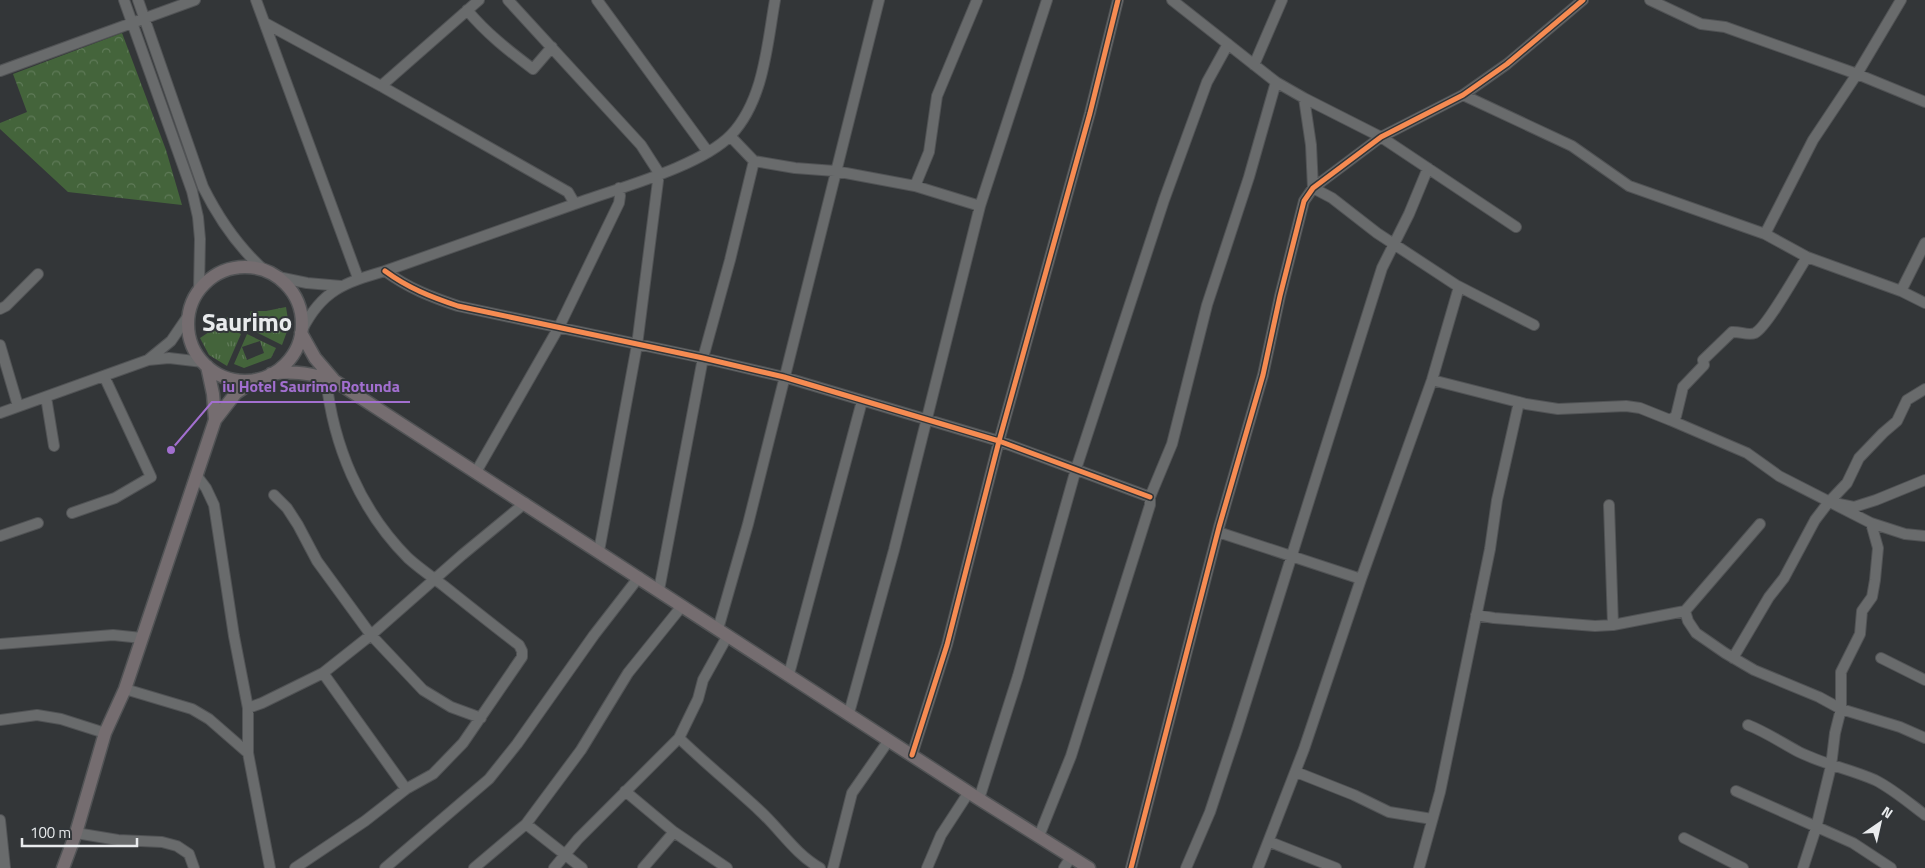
<svg xmlns="http://www.w3.org/2000/svg" width="1925" height="868" viewBox="0 0 1925 868" font-family="'Titillium Web',sans-serif">
<style>
.grass{fill:url(#grass-tufts);fill-rule:evenodd}
.park{fill:url(#park-crowns)}
.lines{fill:none;stroke-linecap:round;stroke-linejoin:round}
.minor-casing{stroke:#515355;stroke-width:12}
.major-casing{stroke:#515355;stroke-width:15}
.minor{stroke:#696b6c;stroke-width:10}
.major{stroke:#756d70;stroke-width:12}
.cycleway-casing{stroke:#323639;stroke-width:8}
.cycleway{stroke:#f68b52;stroke-width:5}
.labels{text-anchor:middle;stroke-width:4;stroke-linejoin:round;paint-order:stroke}
.town-label{font-size:25px;font-weight:bold;fill:#e9ebed;stroke:#323639}
.leader{fill:none;stroke:#a26fcf;stroke-width:2}
.callout-dot{fill:#a26fcf;stroke:#323639;stroke-width:2}
.callout-label{font-size:16px;text-anchor:middle;font-weight:bold;fill:#a26fcf;stroke:#323639;stroke-width:4;stroke-linejoin:round;paint-order:stroke}
</style>
<defs>
<pattern id="grass-tufts" width="24" height="20" patternUnits="userSpaceOnUse" patternTransform="scale(1.25)"><rect width="24" height="20" fill="#44643b"/><path d="M3 7l-1-3M5 7V3M7 7l1-3M15 17l-1-3M17 17v-4M19 17l1-3" fill="none" stroke="#5f7a58"/></pattern>
<pattern id="park-crowns" width="20" height="18" patternUnits="userSpaceOnUse" patternTransform="scale(1.25)"><rect width="20" height="18" fill="#44643b"/><path d="M2 6a3 3 0 1 1 6 0M12 15a3 3 0 1 1 6 0" fill="none" stroke="#5f7a58"/></pattern>
</defs>
<rect width="100%" height="100%" fill="#333638"/>
<path class="grass" d="M286 307 289 326 282 345 252 330 254 324 250 314 251 311H266Z
M226 317 233 320 235 331 241 334 227 366 209 355 200 338 215 328Z
M247 334 276 348 271 358 244 368 234 364ZM260 341 264 353 247 360 242 347Z"/>
<path class="park" d="M122 33 166 150 182 205 68 192 0 129V123L27 112 13 74Z"/>
<g class="lines">
<defs>
<path id="minor" d="M124 0 192 191 198 217 200 239 199 290
M138 0 203 187C219 219 237 246 264 270
M256 0 358 278
M508 0 641 145 659 173 637 345 599 551
M597 0 708 152
M1172 0 1276 82 1304 98 1381 137 1516 227
M1650 0 1701 24 1725 27 1857 74 1925 102
M467 10C486 33 509 51 533 69L552 47
M265 23 381 86 568 192 575 204
M1254 65 1282 0
M0 71 195 0
M381 86 479 0
M1463 95 1572 146 1629 186 1765 234 1807 257 1901 291 1925 303
M1304 98 1311 145 1313 188 1332 198 1377 233 1456 285 1534 325
M730 136 754 161 795 168 835 171 915 186 980 206
M915 186 929 152 937 96 977 0
M1765 234 1813 140 1857 74 1901 0
M385 271C408 288 431 297 458 306L703 358 784 377 999 441 1150 497
M278 277 307 283 341 286
M1901 291 1925 243
M0 309 6 306 38 274
M302 330C322 290 344 283 385 271 452 247 519 223 586 200 626 186 702 165 731 135 764 100 767 45 775 0
M0 345 18 406
M149 359 171 341 188 316
M1432 380 1526 404 1558 409 1626 406 1640 408 1670 420 1676 416 1683 387 1704 365 1703 360 1732 332C1739 331 1748 336 1755 333 1767 327 1798 271 1807 257
M46 397 54 446
M0 413 148 360 169 358 203 362
M1670 420 1747 453 1779 476 1871 523 1905 534 1925 536
M476 472 559 327 619 203 620 196 619 188
M197 476 206 488 214 505 234 636 248 708V753L270 868
M274 495 287 508 298 525 317 561 371 635 423 690 451 707 481 718
M1839 504 1854 507 1876 500 1925 480
M1609 505 1613 625
M72 513 115 498 151 477 104 376
M1218 532 1361 579
M0 536 38 523
M659 590 703 358 730 260 754 161
M1685 611 1688 621 1696 633 1725 653 1754 670 1819 697 1841 709 1900 727 1925 738
M1476 615 1494 618 1595 626 1613 625 1685 611 1760 524
M718 629 748 524 879 0
M0 644 113 635 142 638
M1733 658 1769 597 1784 578 1815 520 1828 503 1847 483 1859 458 1883 433 1897 421 1907 400 1925 389
M1881 658 1925 680
M323 673 406 789
M789 674 862 401
M125 689 192 709 209 719 248 753
M248 708 262 703 323 673 371 635 462 555 525 503
M849 713 894 550 980 206 1047 0
M0 720 37 715 61 719 105 733
M1748 725C1766 732 1782 743 1799 752 1823 764 1850 769 1875 780 1893 789 1909 803 1925 815
M679 738C705 763 733 786 759 810 780 829 795 854 820 868
M912 755 947 645 999 441 1090 113 1118 0
M1296 772 1354 795 1389 812 1432 819
M625 791 674 832 727 868
M1736 791 1853 843 1891 868
M979 799 1018 676 1076 469 1164 200 1207 82 1228 44
M0 820 5 868
M76 833 118 840 162 842 177 846 189 854 194 868
M1039 836 1071 756 1150 505V497L1172 444 1207 305 1249 177 1276 82
M1684 838 1743 868
M1270 842 1336 868
M295 868 365 821 406 789 433 774 463 743 522 657V651L519 645C494 626 469 606 444 586 432 577 419 568 408 558 360 510 333 445 326 378
M385 868 489 779 517 744 594 635 639 577
M474 868 526 824
M554 868 578 839 679 738 698 699 703 680 728 635
M582 868 526 824 581 750 628 673 682 606
M643 868 674 832
M833 868 852 793 889 740
M927 868 941 835 969 792
M1064 868 1071 857
M1131 868 1219 527 1263 375 1280 296 1304 201 1313 188 1381 137 1463 95 1507 64 1583 0
M1186 868 1210 812 1237 730 1382 268 1409 214 1428 168
M1258 868 1304 749 1361 579 1432 380 1459 287
M1419 868 1440 792 1490 549 1497 500 1519 402
M1803 868 1816 828 1831 766 1835 733 1841 709V672L1860 634 1862 611 1872 597 1875 580 1878 548 1871 523"/>
<path id="major" d="M188 324a57 57 0 1 1 114 0a57 57 0 1 1-114 0Z
M301 333 315 358 333 379
M207 366 213 394 215 420
M271 374C294 370 314 374 335 381L979 799 1089 868
M63 868 76 833 105 733 125 689 215 420 236 393 255 380"/>
</defs>
<use href="#minor" class="minor-casing"/>
<use href="#major" class="major-casing"/>
<use href="#minor" class="minor"/>
<use href="#major" class="major"/>
<defs>
<path id="cycleway" d="M385 271C408 288 431 297 458 306L703 358 784 377 999 441 1150 497
M912 755 947 645 999 441 1090 113 1118 0
M1131 868 1219 527 1263 375 1280 296 1304 201 1313 188 1381 137 1463 95 1507 64 1583 0"/>
</defs>
<use href="#cycleway" class="cycleway-casing"/>
<use href="#cycleway" class="cycleway"/>
</g>
<g class="labels">
<g class="town-label">
<text x="247" y="331">Saurimo</text>
</g>
</g>
<path class="leader" d="M171 450L212 402H410"/>
<circle class="callout-dot" cx="171" cy="450" r="5"/>
<g class="callout-label">
<text x="311" y="392">iu Hotel Saurimo Rotunda</text>
</g>
<g transform="translate(1880 823) rotate(34)" stroke="#323639" stroke-width="4" paint-order="stroke">
<path d="M0-4L9 19L0 12L-9 19Z" fill="#e9ebed"/>
<text y="-8" font-size="14" font-weight="bold" text-anchor="middle" fill="#e9ebed">N</text>
</g>
<path d="M22 838v8h115v-8" fill="none" stroke="#e9ebed" stroke-width="2.5"/>
<text x="30" y="838" font-size="15" fill="#e9ebed" stroke="#323639" stroke-width="4" paint-order="stroke">100 m</text>
</svg>
